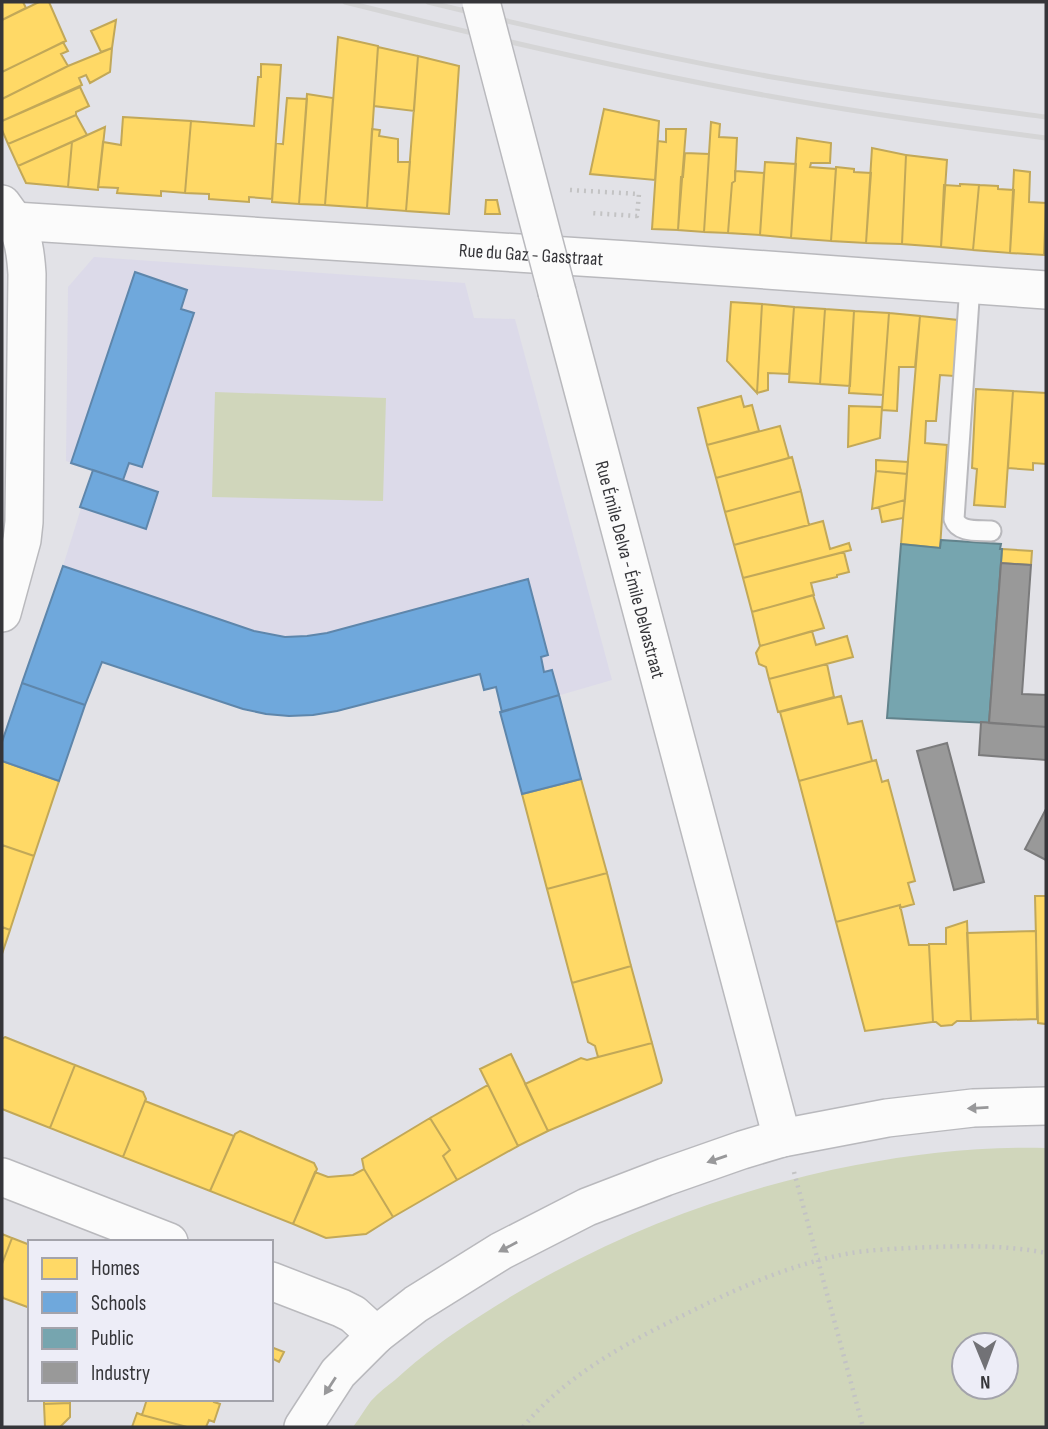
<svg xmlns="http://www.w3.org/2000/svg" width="1048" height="1429" viewBox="0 0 1048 1429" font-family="'Sofia Sans Condensed',sans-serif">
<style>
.education{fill:#dcdae9}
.green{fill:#d0d6bb;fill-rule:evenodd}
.homes{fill:#ffd966;stroke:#c2a858;stroke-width:2}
.schools{fill:#6fa8dc;stroke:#5e86ab;stroke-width:2}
.public{fill:#76a5af;stroke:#62838c;stroke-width:2}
.industry{fill:#999;stroke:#7b7b7c;stroke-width:2}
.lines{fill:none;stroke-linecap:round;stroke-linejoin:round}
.service-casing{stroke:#b9b9bd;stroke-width:23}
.minor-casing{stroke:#b9b9bd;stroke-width:40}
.path{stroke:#c3c3c4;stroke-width:4.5;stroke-dasharray:2 5;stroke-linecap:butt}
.service{stroke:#fbfbfb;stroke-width:19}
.minor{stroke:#fbfbfb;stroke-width:37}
.rail{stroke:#d5d5d6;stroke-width:5}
.minor-bridge-casing{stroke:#b9b9bd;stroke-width:40;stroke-linecap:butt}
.minor-bridge{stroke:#fbfbfb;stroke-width:37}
.oneway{fill:#98989a}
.labels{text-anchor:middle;stroke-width:7;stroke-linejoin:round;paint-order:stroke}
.street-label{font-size:19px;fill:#353539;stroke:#ededf7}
</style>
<rect width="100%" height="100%" fill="#e2e2e7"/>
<path class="education" d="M94 257 465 283 474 318 515 319 612 680 502 712 496 687 484 690 479 674 337 711 313 715 243 709 102 662 85 705 22 683 63 566 93 470 66 461 68 287Z"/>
<path class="green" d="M215 392 386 398 383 501 212 497Z
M1046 1148V1427H353C359 1419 365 1409 371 1401 378 1393 387 1386 395 1380 421 1356 450 1335 480 1316 595 1241 722 1191 856 1165 919 1153 983 1146 1046 1148ZM964 1345H1006V1387H964Z"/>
<path class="homes" d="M2 2H23L26 8 2 20Z
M39 2H49L66 41 2 72V20Z
M116 20 112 48 101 52 91 31Z
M338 37 378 46 367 208 325 205Z
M63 42 68 51 61 54 68 66 2 99V72Z
M378 47 418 56 414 111 374 106Z
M112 48 110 72 90 83 86 75 79 78 82 85 2 121V99L68 66Z
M418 56 459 66 449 214 406 211Z
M261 64 281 65 272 199 249 197V202L209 199V194L185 193 191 121 254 126 258 77H261Z
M80 87 89 106 76 112V115L8 144 2 130V121Z
M307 94 333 98 325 205 299 204Z
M287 98 307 99 299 204 272 202 276 143 283 144Z
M604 109 659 121 655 180 590 174Z
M76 115 87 135 18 166 8 144Z
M123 117 191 121 185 193 161 191V196L117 193 118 188 98 187 103 142 121 145Z
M711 122 720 124 719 137 737 138 735 181 732 183 728 233 704 232Z
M105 127 98 190 68 187 72 142Z
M372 129 380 130 379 136 398 139V162H410L406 211 367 208Z
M666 129H686L678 230 652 229 658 141 666 142Z
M797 138 831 143 830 163H811L810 167 836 169 831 241 791 238Z
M72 142 68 187 26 183 18 166Z
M872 148 906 155 902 244 866 243Z
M685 153 709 154 704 232 678 230 681 177H683Z
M906 155 947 160 941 247 902 244Z
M765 162 796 164 791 238 760 235Z
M836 167 854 169V172L871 173 866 243 831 241Z
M1014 170 1030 172 1029 202 1046 203 1044 255 1010 253Z
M735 171 764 173 760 235 728 233 732 183 735 181Z
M960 184 979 185 973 250 941 247 944 185 960 186Z
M979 185 998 186V189L1014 190 1010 253 973 250Z
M486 200H497L500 214H485Z
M731 302 762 304 757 393 727 361Z
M762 304 794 307 789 374 768 373V390L757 393Z
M794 307 825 309 820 384 789 382Z
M825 309 854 311 850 386 820 384Z
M854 311 889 313 883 395 849 393Z
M889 313 920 316 915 367H899L897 411 882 410Z
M920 316 958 320 954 376 940 375 936 421H926L925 443 947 445 940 548 901 544Z
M976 389 1013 391 1005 507 974 505 977 469 972 468Z
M1013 391 1046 393V464L1033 463V470L1008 468Z
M741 396 744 407 752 405 759 431 707 445 698 408Z
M849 406 882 407 880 438 848 447Z
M780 426 789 458 716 478 707 445Z
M792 457 801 491 725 512 716 478Z
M876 460 908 462 907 474 876 471Z
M876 471 907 474 905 500 872 509Z
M801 491 809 525 734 545 725 512Z
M905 500 903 518 882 522 879 507Z
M823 521 830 549 849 543 851 550 743 578 734 545Z
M1002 549 1032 551 1031 565 1001 563Z
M844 552 849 572 837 575V577L811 583 814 595 752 612 743 578Z
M813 595 824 628 760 646 752 612Z
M812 631 816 645 847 636 853 657 769 679 766 667 759 664 756 653 760 646Z
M827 664 834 697 778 712 769 679Z
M841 696 848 724 862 721 872 761 799 781 780 712Z
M876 760 882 782 888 780 915 881 908 883 914 904 900 908V905L836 922 799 781Z
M2 761 59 781 34 856 2 845Z
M581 779 607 873 547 889 522 794Z
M2 845 34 856 10 930 2 927Z
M607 873 631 966 572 983 547 889Z
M1035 896H1046V1024L1038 1023Z
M900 905 909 945H929L933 1022 865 1031 836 922Z
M967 921 971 1021H957L952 1025 941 1026 936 1022H933L929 944H946V928Z
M2 927 10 930 2 954Z
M1036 931 1037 1019 971 1021 967 933Z
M631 966 652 1043 598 1057 595 1046 588 1042 572 983Z
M5 1037 75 1065 50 1128 2 1109V1039Z
M652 1043 662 1080 661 1083 548 1131 525 1084 581 1058 587 1060Z
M511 1054 548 1131 518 1146 480 1069Z
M75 1065 143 1092 146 1099 145 1101 123 1157 50 1128Z
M488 1085 518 1146 457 1180 443 1156 450 1150 430 1118Z
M145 1101 234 1136 210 1191 123 1157Z
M430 1118 450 1150 443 1156 457 1180 393 1217 364 1169 362 1159Z
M240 1131 314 1163 317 1169 293 1224 210 1191 235 1134Z
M364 1169 393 1217 366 1234 326 1238 293 1224 315 1172 328 1177 353 1175Z
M2 1234 12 1238 2 1264Z
M12 1238 30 1245V1308L3 1298 2 1295V1264Z
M271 1347 284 1352 279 1362 271 1358Z
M44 1399H70V1403L44 1404Z
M147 1399H215L214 1402 220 1404 214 1422 209 1420 206 1427H187L142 1415Z
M70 1403V1417L60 1427H45L44 1404Z
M137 1413 142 1415 187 1427H132Z"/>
<path class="schools" d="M135 272 187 290 181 309 194 313 142 467 129 463 123 480 71 463Z
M93 470 158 492 146 529 80 507Z
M63 566 254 631 285 637 307 636 327 633 528 579 548 655 541 657 544 672 552 670 559 695 502 712 496 687 484 690 480 674 337 711 313 715 289 716 266 714 243 709 102 662 85 705 22 683Z
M22 683 85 705 59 781 2 761V742Z
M559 695 581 779 522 794 500 712Z"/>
<path class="public" d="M941 540 1001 544 1000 549H1002L989 723 887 718 901 544 940 548Z"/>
<path class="industry" d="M1001 563 1031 565 1022 694 1046 695V727L989 723Z
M981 722 1046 727V760L979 755Z
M947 743 984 882 954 890 917 751Z
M1046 809V860L1025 849Z"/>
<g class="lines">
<defs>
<path id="service" d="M970 285 954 519C959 533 978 530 991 531"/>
<g id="minor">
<path d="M2 204C22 230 25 242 27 274L24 522 22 540 2 613"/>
<path id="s1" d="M2 214 14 221 628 260 1046 290"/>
<path id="s2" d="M557 292 782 1138"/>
<path d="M2 1177 169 1242"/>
<path d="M271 1281 341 1308 353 1314 376 1335"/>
<path d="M303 1427 338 1373 376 1335 416 1304 501 1251 587 1207 665 1177 742 1150 782 1138 887 1118 973 1108 1046 1106"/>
</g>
</defs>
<use href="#service" class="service-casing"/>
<use href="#minor" class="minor-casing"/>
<path class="path" d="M570 190 639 194 637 216 591 213
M794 1172 863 1427
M523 1427C568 1373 630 1341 692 1311 742 1286 795 1263 851 1253 870 1250 890 1249 909 1248 954 1246 1002 1244 1046 1253"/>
<use href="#service" class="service"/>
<use href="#minor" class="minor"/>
<path class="rail" d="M345 2C485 37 626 70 769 96 861 113 954 126 1046 138
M428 2C542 30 657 56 772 77 863 93 955 105 1046 117"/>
<defs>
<path id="minor-bridge" d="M481 2 557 292"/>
</defs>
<use href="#minor-bridge" class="minor-bridge-casing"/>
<use href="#minor-bridge" class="minor-bridge"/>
</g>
<defs><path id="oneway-solid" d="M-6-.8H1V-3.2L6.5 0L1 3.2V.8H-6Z" transform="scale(1.75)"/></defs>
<g class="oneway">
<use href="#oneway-solid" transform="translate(978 1108) rotate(177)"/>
<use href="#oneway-solid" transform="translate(717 1159) rotate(161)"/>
<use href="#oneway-solid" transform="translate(508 1247) rotate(152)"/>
<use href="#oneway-solid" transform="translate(330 1386) rotate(123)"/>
</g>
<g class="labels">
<g class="street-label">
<text dy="7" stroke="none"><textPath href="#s1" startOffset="532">Rue du Gaz - Gasstraat</textPath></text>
<text dy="7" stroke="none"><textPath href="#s2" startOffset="287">Rue Émile Delva - Émile Delvastraat</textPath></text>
</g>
</g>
<rect width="1048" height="1429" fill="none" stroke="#353539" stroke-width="7"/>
<rect x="28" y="1240" width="245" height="161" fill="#ededf7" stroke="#a3a3ab" stroke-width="2"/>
<rect x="42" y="1258" width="35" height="21" fill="#ffd966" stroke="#a3a3ab" stroke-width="2"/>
<text x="91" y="1275" font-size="21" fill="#353539">Homes</text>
<rect x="42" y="1292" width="35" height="21" fill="#6fa8dc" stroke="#a3a3ab" stroke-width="2"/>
<text x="91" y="1310" font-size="21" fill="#353539">Schools</text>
<rect x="42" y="1328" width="35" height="21" fill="#76a5af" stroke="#a3a3ab" stroke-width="2"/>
<text x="91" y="1345" font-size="21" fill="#353539">Public</text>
<rect x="42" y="1362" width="35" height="21" fill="#999999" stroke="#a3a3ab" stroke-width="2"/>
<text x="91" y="1380" font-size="21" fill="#353539">Industry</text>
<g transform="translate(985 1366) rotate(179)"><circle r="33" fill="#ededf7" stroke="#a3a3ab" stroke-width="2"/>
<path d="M0-5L12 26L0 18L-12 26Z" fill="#727276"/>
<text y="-10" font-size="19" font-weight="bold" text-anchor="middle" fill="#353539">N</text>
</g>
</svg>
